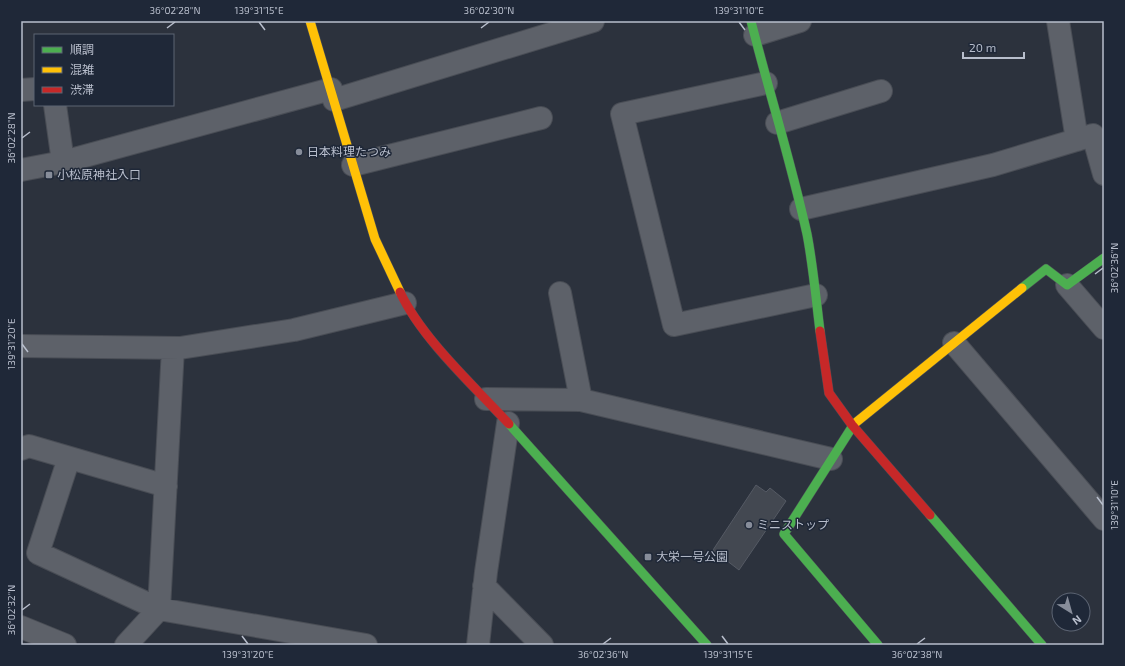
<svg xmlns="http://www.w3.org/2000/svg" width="1125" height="666" viewBox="0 0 1125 666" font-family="'Exo 2','Noto Sans JP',sans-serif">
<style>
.building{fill:#434851;stroke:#555a64}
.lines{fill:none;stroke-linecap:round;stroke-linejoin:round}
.street-casing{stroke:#494d55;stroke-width:24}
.fast-casing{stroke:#494d55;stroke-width:10}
.slow-casing{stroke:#494d55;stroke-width:10}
.jam-casing{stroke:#494d55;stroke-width:10}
.street{stroke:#5d6169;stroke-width:22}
.fast{stroke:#4caf50;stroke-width:9}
.slow{stroke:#ffc107;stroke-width:9}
.jam{stroke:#c62828;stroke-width:9}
.ticks{fill:none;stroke:#b8becc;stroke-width:1.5}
.poi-dot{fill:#878d9a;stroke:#1f2838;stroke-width:1.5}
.labels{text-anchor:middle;stroke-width:3;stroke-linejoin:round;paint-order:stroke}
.poi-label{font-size:12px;fill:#b8becc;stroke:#1f2838;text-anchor:start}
.neatline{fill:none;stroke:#b8becc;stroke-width:1.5}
.ticks-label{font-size:10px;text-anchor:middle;fill:#b8becc}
</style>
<rect width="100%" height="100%" fill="#2c323d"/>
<path class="building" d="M756 485 766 492 770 488 786 501 739 570 713 550Z"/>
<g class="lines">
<defs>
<path id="street" d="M1058 21 1077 140
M755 35 800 21
M766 83 622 114 674 325 816 295
M21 90 35 89
M334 100 593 21
M55 105 63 162
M777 123 881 91
M353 165 541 118
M21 170 63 162 331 89
M801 209 993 165 1093 135 1104 174
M1067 285 1104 328
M560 293 581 400
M954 343 1104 519
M21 346 180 348 294 330 405 303
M486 399 581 400 831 459
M21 449 29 446 166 486
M69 458 38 553 159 609 366 645
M484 586 542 645
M21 627 65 645
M126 645 159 609 173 348
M478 645 486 572 508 423"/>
<path id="fast" d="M751 21C769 92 791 162 807 234 813 265 816 299 820 331
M1022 288 1046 269 1067 285 1104 258
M509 424 707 645
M854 424 784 534 878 645
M930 515 1042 645"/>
<path id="slow" d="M310 21 375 239 400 292
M854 424 1022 288"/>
<path id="jam" d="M400 292C422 339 474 386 509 424
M820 331 829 393 852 425 930 515"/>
</defs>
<use href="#street" class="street-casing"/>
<use href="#fast" class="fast-casing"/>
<use href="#slow" class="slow-casing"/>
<use href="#jam" class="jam-casing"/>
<use href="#street" class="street"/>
<use href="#fast" class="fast"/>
<use href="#slow" class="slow"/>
<use href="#jam" class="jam"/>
</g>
<path class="ticks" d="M259 22 265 30M739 22 745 30M167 28 175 22M481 28 489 22M22 138 30 132M1095 274 1103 268M22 344 28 352M1097 497 1103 505M22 610 30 604M242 636 248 644M722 636 728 644M603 644 611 638M917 644 925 638"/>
<g class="poi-dot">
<circle cx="299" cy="152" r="4"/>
<rect x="45" y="171" width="8" height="8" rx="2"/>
<circle cx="749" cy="525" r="4"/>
<rect x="644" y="553" width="8" height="8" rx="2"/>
</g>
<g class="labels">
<g class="poi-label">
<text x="307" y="156">日本料理たつみ</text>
<text x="57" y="179">小松原神社入口</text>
<text x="757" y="529">ミニストップ</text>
<text x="656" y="561">大栄一号公園</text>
</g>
</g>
<rect width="1125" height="666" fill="none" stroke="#1f2838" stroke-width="44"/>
<rect x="34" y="34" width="140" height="72" fill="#1f2838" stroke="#5c6473"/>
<rect x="42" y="47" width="20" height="6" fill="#4caf50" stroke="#5c6473"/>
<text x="70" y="54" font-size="12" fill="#b8becc">順調</text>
<rect x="42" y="67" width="20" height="6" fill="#ffc107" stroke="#5c6473"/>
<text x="70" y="74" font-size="12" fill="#b8becc">混雑</text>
<rect x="42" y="87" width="20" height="6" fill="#c62828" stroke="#5c6473"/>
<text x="70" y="94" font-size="12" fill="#b8becc">渋滞</text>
<g transform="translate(1071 612) rotate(143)"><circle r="19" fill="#1f2838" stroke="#5c6473"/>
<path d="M0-3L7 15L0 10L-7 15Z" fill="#878d9a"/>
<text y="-6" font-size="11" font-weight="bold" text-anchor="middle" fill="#b8becc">N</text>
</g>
<path d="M963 52v6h61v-6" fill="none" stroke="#b8becc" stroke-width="2"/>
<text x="969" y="52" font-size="12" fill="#b8becc" stroke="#1f2838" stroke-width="3" paint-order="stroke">20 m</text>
<rect x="22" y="22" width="1081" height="622" class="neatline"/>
<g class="ticks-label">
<text x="175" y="14">36°02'28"N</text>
<text x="259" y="14">139°31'15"E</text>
<text x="489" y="14">36°02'30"N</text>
<text x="739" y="14">139°31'10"E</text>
<text transform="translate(11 138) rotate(-90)" y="4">36°02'28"N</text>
<text transform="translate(1114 268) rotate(-90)" y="4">36°02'36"N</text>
<text transform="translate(11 344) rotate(-90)" y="4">139°31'20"E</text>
<text transform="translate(1114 505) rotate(-90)" y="4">139°31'10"E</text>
<text transform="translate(11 610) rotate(-90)" y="4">36°02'32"N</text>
<text x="248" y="658">139°31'20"E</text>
<text x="603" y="658">36°02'36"N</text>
<text x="728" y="658">139°31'15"E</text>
<text x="917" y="658">36°02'38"N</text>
</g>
</svg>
